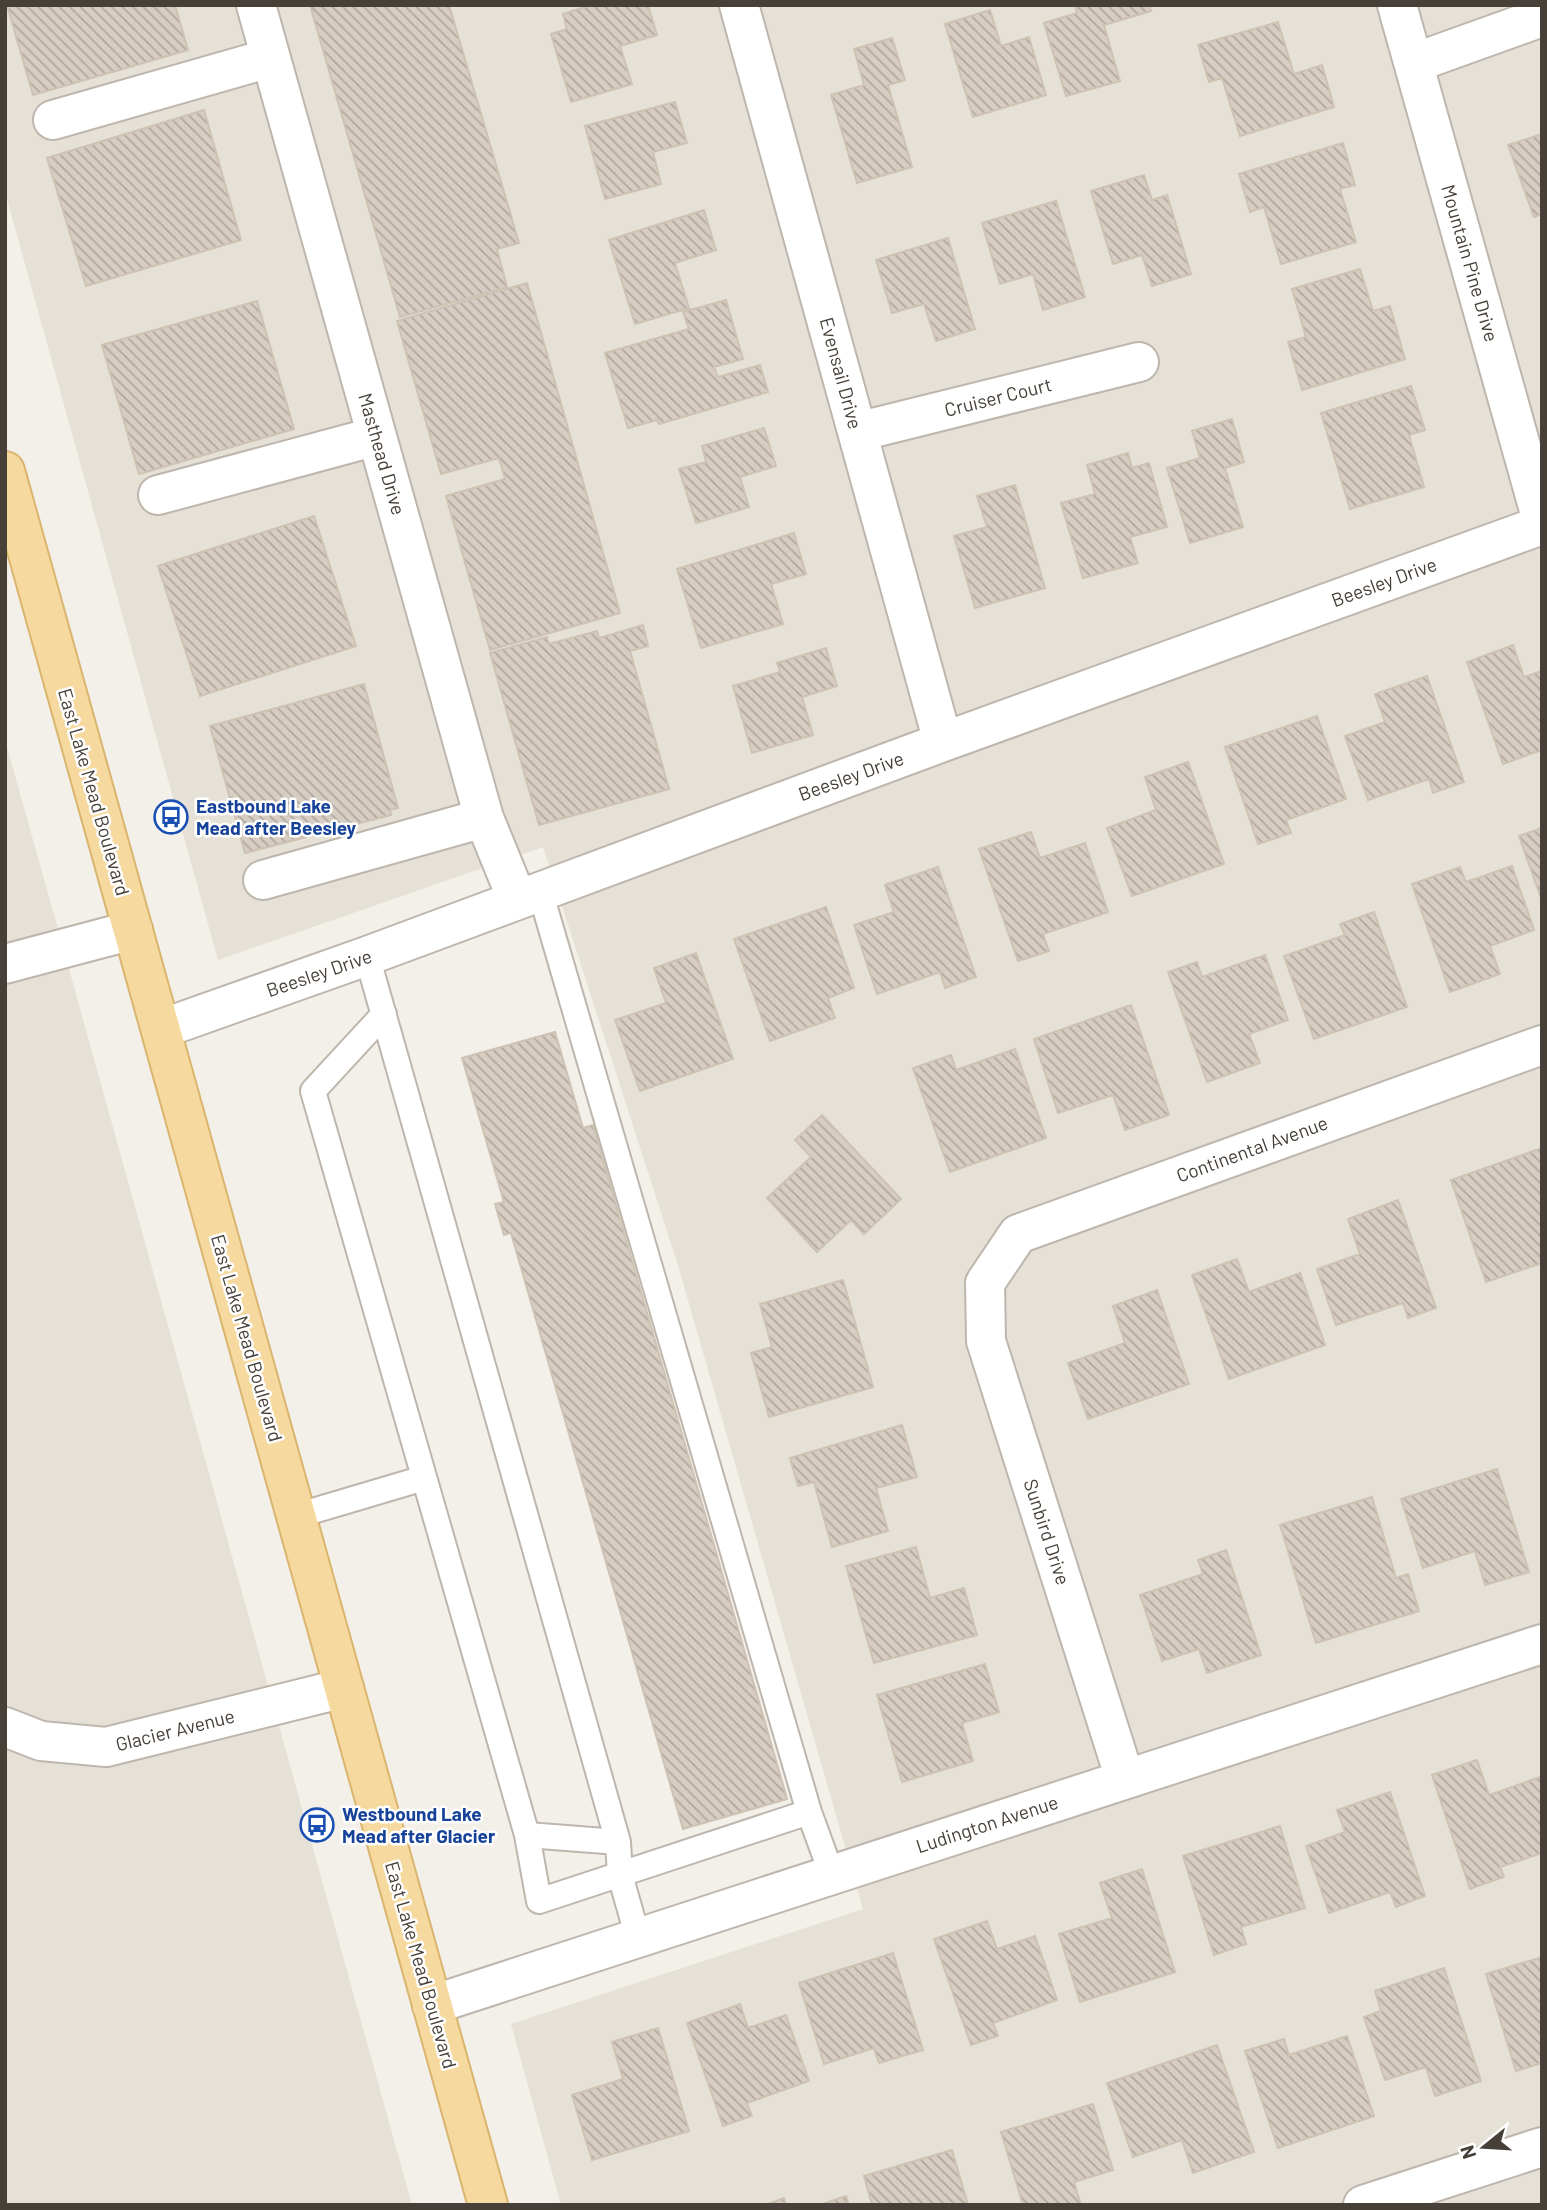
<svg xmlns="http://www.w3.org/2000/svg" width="1547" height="2210" viewBox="0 0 1547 2210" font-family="Barlow,sans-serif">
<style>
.residential{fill:#e6e1d7}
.building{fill:url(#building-back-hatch);stroke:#cec2b3;stroke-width:2}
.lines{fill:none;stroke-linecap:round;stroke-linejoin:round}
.lane-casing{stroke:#beb6ac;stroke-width:28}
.street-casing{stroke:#beb6ac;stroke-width:42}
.primary-casing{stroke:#dab56f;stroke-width:42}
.lane{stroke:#fff;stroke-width:24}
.street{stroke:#fff;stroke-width:38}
.primary{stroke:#f6d99e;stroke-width:38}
.labels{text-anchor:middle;stroke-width:5;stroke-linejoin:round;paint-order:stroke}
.street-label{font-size:19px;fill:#464038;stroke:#fff}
.transit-label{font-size:19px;font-weight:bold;fill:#164399;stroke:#fff;text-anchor:start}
</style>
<defs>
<pattern id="building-back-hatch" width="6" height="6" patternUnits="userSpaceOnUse" patternTransform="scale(1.75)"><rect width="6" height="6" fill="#d7cdc2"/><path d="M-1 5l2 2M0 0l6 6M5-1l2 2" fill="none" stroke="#b0a89f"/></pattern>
</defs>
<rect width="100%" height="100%" fill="#f3efe9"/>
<path class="residential" d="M5 5H1542V2205H561L511 2024 863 1909 677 1262 543 847 218 960 5 192Z
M5 740 46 886 412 2205H5Z"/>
<path class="building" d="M7 5H157V7L175 5 188 50 33 95Z
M310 5H449L519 243 497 249 507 287 400 317Z
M591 5H648L657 35 620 46 632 84 571 102 551 34 567 29 563 14Z
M1075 5H1149L1151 11 1104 25 1120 81 1066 96 1044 23 1077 13Z
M990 10 1001 46 1029 37 1046 95 973 117 945 24Z
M1278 22 1294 74 1322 65 1334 107 1240 136 1222 78 1209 82 1198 45Z
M892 38 905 80 888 85 912 167 857 183 831 95 864 85 854 49Z
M675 102 687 143 653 152 661 184 605 199 585 126Z
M204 110 241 240 86 286 47 158Z
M1542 134V214L1534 217 1508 145Z
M1343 143 1355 185 1340 189 1356 242 1281 264 1264 207 1250 212 1239 174Z
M1144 175 1152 200 1167 195 1191 274 1152 286 1142 255 1113 264 1091 191Z
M1056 201 1085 297 1043 310 1033 274 1000 284 982 223Z
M704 210 716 250 675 263 689 308 635 324 609 240Z
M948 238 975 329 936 341 924 304 892 313 876 260Z
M1360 269 1373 311 1390 306 1405 359 1302 390 1288 342 1306 337 1292 289Z
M527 283 620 613 490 650 446 496 505 479 499 458 441 474 397 321Z
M726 300 743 359 714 367 718 377 760 365 768 392 659 424 657 420 628 428 605 353 689 329 683 312Z
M257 301 294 429 139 474 102 345Z
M1411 386 1425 430 1409 435 1424 487 1350 509 1321 413Z
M1232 419 1244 462 1225 468 1243 527 1190 543 1167 468 1200 458 1192 431Z
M764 428 776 466 740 477 749 507 696 523 679 469 706 462 702 446Z
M1128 453 1132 468 1149 463 1167 527 1130 537 1138 563 1083 578 1061 503 1095 494 1087 465Z
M1015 485 1045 588 975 608 954 536 987 527 977 496Z
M314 516 356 646 200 696 158 566Z
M794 533 806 574 771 584 783 624 701 648 677 569Z
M643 625 648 646 630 651 669 789 539 825 490 653 547 637 549 644 597 631 599 638Z
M1513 645 1524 677 1542 671V750L1503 764 1467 662Z
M826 648 837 686 802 697 813 735 752 753 733 686 780 672 777 663Z
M1427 676 1464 782 1433 793 1429 779 1368 800 1345 736 1385 722 1375 694Z
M364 684 398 808 390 810 391 815 245 853 210 726Z
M1317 716 1346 799 1286 820 1291 833 1258 844 1225 747Z
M1188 762 1224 864 1132 896 1107 828 1156 810 1145 777Z
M1542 828V901L1519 836Z
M1031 832 1040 858 1085 843 1108 912 1043 934 1049 951 1018 961 979 849Z
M1512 866 1534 930 1490 946 1500 974 1450 992 1412 884 1460 867 1466 882Z
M938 867 976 977 945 988 940 972 877 994 854 925 894 912 885 885Z
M826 907 854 988 828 998 835 1018 770 1041 734 939Z
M1374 912 1407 1007 1314 1039 1284 956 1345 935 1340 924Z
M696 953 733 1059 640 1091 615 1020 666 1003 654 968Z
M1265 955 1288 1020 1249 1034 1260 1063 1207 1082 1168 972 1197 962 1202 977Z
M1131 1005 1169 1115 1125 1130 1113 1095 1058 1113 1034 1039Z
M555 1032 583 1128 593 1125 787 1799 683 1829 511 1233 504 1235 495 1204 504 1202 462 1058Z
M1015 1049 1046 1138 950 1172 913 1068 951 1055 956 1070Z
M822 1115 901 1199 864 1234 851 1220 817 1252 767 1198 811 1157 795 1140Z
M1542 1148V1263L1486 1282 1451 1180Z
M1398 1200 1436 1308 1408 1318 1403 1303 1336 1325 1317 1269 1360 1254 1348 1219Z
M1237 1259 1249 1292 1300 1273 1325 1345 1229 1379 1192 1275Z
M843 1280 873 1387 769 1417 751 1353 772 1347 760 1304Z
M1157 1290 1189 1384 1088 1419 1068 1363 1125 1343 1113 1306Z
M902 1425 917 1477 876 1488 888 1531 832 1547 814 1482 798 1486 790 1458Z
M1497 1469 1529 1572 1485 1585 1475 1551 1423 1568 1401 1499Z
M1372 1497 1396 1578 1408 1574 1419 1611 1316 1643 1280 1525Z
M916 1547 930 1598 964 1588 977 1635 874 1663 846 1566Z
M1226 1550 1261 1655 1207 1673 1199 1649 1162 1661 1140 1595 1203 1574 1198 1560Z
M985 1664 999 1712 962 1723 973 1761 902 1782 877 1695Z
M1477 1760 1489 1795 1540 1777 1542 1783V1853L1500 1867 1504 1877 1470 1889 1432 1775Z
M1390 1792 1425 1896 1396 1907 1390 1892 1329 1913 1306 1846 1345 1832 1337 1810Z
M1280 1826 1305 1908 1241 1927 1246 1944 1214 1955 1183 1856Z
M1142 1869 1175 1972 1080 2002 1059 1934 1112 1918 1100 1883Z
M987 1921 997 1949 1035 1936 1057 2000 993 2023 998 2036 971 2045 934 1939Z
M893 1953 923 2050 879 2063 874 2048 824 2064 799 1983Z
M1542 1957V2063L1516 2071 1486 1974Z
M1444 1968 1481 2081 1435 2096 1426 2067 1385 2080 1364 2017 1381 2011 1375 1991Z
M740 2004 748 2028 786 2015 809 2081 747 2103 752 2116 723 2126 687 2023Z
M658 2028 689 2131 592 2160 572 2095 623 2079 612 2042Z
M1347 2036 1374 2116 1278 2148 1245 2051 1284 2039 1289 2055Z
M1217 2045 1254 2152 1193 2173 1182 2140 1133 2157 1107 2083Z
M1093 2104 1113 2170 1074 2182 1081 2205H1023L1001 2132Z
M952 2150 968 2205H872L864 2176Z
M846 2196 849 2205H820Z
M784 2198 786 2205H765Z"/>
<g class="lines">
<defs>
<path id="lane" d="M367 956 618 1842 620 1875 638 1938
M384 1014 313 1091 527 1835 618 1842
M296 1516 424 1478
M809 1812 832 1875
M527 1835 539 1901 809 1812 540 891"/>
<path id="street" d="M256 5 484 818 517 899
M739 5 943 742
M1397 5 1542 521
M1414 63 1542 17
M53 120 270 58
M857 432 1139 362
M158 495 377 436
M263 880 484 818
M5 964 133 930
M161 1029 367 956 943 742 1542 525
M5 1727 41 1741 106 1747 344 1688
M1125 1779 986 1341 985 1283 1018 1234 1542 1045
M432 2005 1542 1644
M1363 2205 1542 2147"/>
<path id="primary" d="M5 471 488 2205"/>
</defs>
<use href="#lane" class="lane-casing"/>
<use href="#street" class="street-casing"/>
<use href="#primary" class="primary-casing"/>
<use href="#lane" class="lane"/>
<use href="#street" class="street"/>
<use href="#primary" class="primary"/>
</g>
<defs>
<symbol id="bus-ring" viewBox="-11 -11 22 22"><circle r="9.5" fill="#fff" stroke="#1a4fb4" stroke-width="1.5"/><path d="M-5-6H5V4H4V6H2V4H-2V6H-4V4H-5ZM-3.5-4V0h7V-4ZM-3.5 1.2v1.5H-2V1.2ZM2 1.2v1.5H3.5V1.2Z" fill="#1a4fb4"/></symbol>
</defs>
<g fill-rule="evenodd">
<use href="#bus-ring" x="152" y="798" width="38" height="38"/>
<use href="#bus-ring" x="298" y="1806" width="38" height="38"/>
</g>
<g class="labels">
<g class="street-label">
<text transform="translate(1470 263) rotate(74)" y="7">Mountain Pine Drive</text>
<text transform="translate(841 373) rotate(75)" y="7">Evensail Drive</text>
<text transform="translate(998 397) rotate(-14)" y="7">Cruiser Court</text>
<text transform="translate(382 454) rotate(74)" y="7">Masthead Drive</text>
<text transform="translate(1384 582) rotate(-20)" y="7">Beesley Drive</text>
<text transform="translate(851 776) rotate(-20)" y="7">Beesley Drive</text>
<text transform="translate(94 792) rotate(74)" y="7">East Lake Mead Boulevard</text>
<text transform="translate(319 973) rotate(-19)" y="7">Beesley Drive</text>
<text transform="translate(1252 1149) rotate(-20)" y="7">Continental Avenue</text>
<text transform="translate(247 1338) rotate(74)" y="7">East Lake Mead Boulevard</text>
<text transform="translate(1047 1532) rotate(72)" y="7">Sunbird Drive</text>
<text transform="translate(175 1730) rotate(-14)" y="7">Glacier Avenue</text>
<text transform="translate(987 1824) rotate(-18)" y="7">Ludington Avenue</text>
<text transform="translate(421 1965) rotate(74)" y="7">East Lake Mead Boulevard</text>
</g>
<g class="transit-label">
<text x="196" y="813">Eastbound Lake<tspan x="196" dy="22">Mead after Beesley</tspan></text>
<text x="342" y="1821">Westbound Lake<tspan x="342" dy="22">Mead after Glacier</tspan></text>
</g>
</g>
<rect width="1547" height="2210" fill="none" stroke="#464038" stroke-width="14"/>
<g transform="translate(1484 2147) rotate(252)" stroke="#ffffff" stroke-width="5" paint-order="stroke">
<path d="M0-5L12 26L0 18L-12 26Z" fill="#464038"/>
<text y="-10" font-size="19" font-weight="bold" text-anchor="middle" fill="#464038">N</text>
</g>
</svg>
